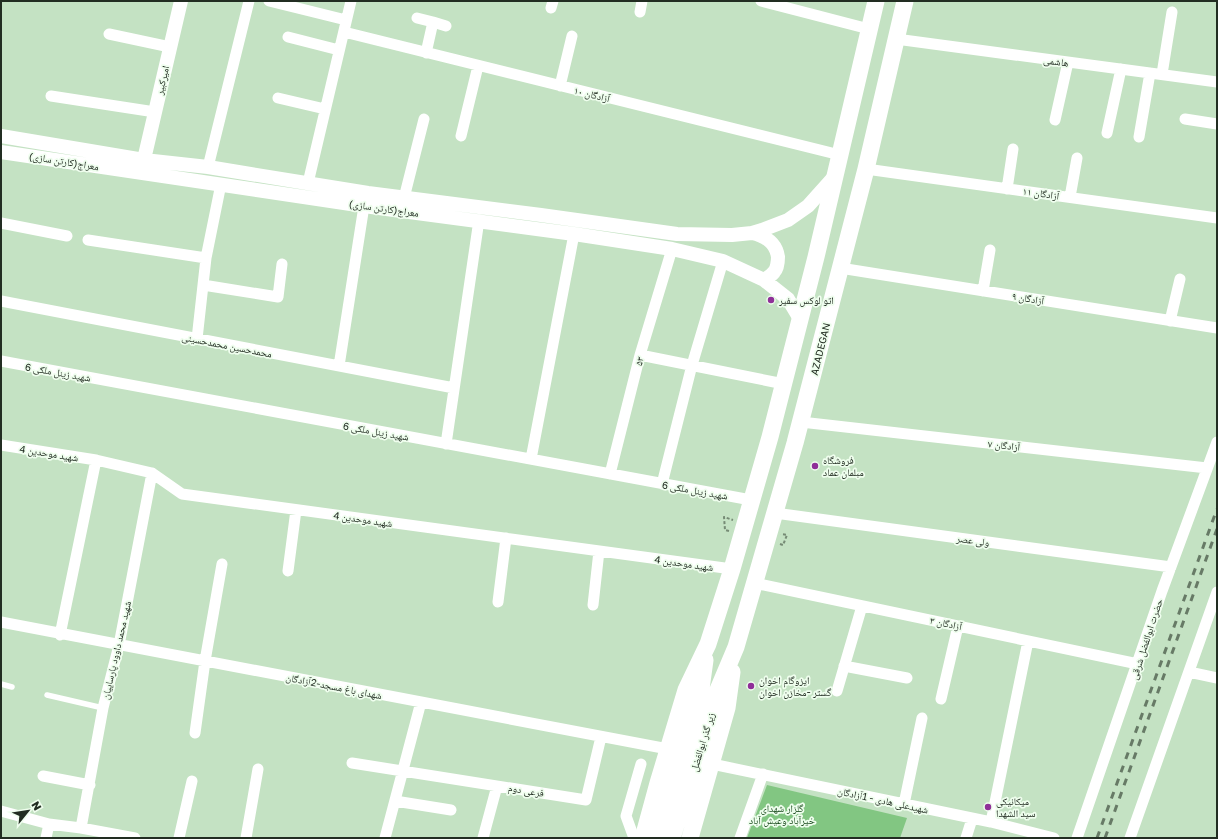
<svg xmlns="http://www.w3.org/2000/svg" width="1218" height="839" viewBox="0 0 1218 839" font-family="'Golos Text','Noto Naskh Arabic',sans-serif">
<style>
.green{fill:#82c682}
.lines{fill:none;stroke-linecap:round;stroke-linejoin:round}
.path{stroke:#768b75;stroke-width:2;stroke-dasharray:3 2;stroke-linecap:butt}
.service{stroke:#fff;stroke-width:5.5}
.minor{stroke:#fff;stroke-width:11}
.tertiary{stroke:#fff;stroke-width:14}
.primary{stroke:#fff;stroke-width:17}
.rail{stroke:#677a66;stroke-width:3;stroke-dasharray:7 7;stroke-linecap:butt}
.poi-dot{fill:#8f2f98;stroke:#effeee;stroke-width:1.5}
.labels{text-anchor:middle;stroke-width:3.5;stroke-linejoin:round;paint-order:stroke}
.street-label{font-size:10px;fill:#222d22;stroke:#effeee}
.poi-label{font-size:10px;fill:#222d22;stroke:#effeee;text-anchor:start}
.park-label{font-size:10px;fill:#1a4b1d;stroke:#effeee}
</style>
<rect width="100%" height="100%" fill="#c4e2c3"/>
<path class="green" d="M767 785 907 818 900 838H747Z"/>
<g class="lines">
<path class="path" d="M729 531 725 530 724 517 733 520
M780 544 783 545 787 535 781 534"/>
<path class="service" d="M1 684 12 687
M47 695 103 708"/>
<path class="minor" d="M269 1 346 20
M761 1 869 29
M551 8 553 1
M640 12 642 1
M417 18 433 22
M344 32 840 155
M109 34 170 47
M288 37 339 50
M896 39 1217 82
M426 53 433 22 446 26
M1162 74 1172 12
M560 86 572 36
M51 96 155 112
M278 98 325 109
M1185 119 1217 124
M1055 120 1068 62
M1107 133 1121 69
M461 136 478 66
M1139 137 1150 73
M208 167 249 1
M866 169 1217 218
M308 183 351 1
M1007 189 1013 149
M1070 197 1077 158
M404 198 424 119
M1 223 67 236
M88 240 206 258
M840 268 1217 328
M203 285 278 297 282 264
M983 291 990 250
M1 301 454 388
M1170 321 1180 279
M197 339 206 258 221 184
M640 355 784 384
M1 361 751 500
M339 366 364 206
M801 422 1207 468
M446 444 479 220
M1 445 96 460 152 473 182 494 732 569
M531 459 574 234
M610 474 640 355 672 249
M662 484 692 365 723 261
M775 513 1171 567
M288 571 296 510
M754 583 1138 664
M498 602 506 538
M593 605 599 551
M1 622 668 749
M60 635 96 460
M844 666 907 678
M1189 672 1217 678
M837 691 862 606
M941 699 958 626
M195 733 205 661 222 564
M352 763 586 800 601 737
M712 764 991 822 1054 838
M43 776 90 785
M395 801 451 810
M904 804 922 718
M1 811 49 824 81 828 135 838
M991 822 1028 641
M81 828 103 708 119 645 152 473
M46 838 49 824
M179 838 192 781
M246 838 258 769
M385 838 421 702
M483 838 497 786
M634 838 626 816 641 764
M740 838 763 774
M966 838 972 819
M1077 838 1162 591 1217 442
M1130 838 1217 592"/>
<path class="tertiary" d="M1 136 144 160 208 167 368 193 541 215 677 234 732 235 752 233 762 230 788 220 808 206 834 177
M1 152 364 206 574 234 672 249 723 261 764 280 788 299 800 319
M142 168 181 1
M752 233C765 236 776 242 778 257 778 261 777 269 774 272 772 275 767 278 764 280"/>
<path class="primary" d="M643 838 658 783 686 690 708 644 732 569 770 437 816 257 876 1
M656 838 701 689 705 660
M672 838 717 692 736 647 795 443 866 169 905 1
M690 838 727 708 732 672"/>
<path class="rail" d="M1097 838 1217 509
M1105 838 1217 529"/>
</g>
<g class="poi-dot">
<circle cx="771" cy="300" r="4"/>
<circle cx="815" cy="466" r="4"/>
<circle cx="751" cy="686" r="4"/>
<circle cx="988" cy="807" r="4"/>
</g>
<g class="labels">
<g class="street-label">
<text transform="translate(1056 61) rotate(8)" y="4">هاشمی</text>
<text transform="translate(162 80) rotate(-77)" y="4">امیرکبیر</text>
<text transform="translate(592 94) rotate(14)" y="4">۱۰ آزادگان</text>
<text transform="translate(64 161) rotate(9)" y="4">معراج(کارتن سازی)</text>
<text transform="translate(1041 193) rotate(8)" y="4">۱۱ آزادگان</text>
<text transform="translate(384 208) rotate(8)" y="4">معراج(کارتن سازی)</text>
<text transform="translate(1028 298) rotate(9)" y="4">۹ آزادگان</text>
<text transform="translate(227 345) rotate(11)" y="4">محمدحسین محمدحسینی</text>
<text transform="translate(820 349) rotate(-76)" y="4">AZADEGAN</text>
<text transform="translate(639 361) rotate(-75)" y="4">۵۳</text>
<text transform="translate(58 372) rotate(10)" y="4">6 شهید زینل ملکی</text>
<text transform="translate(376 431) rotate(10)" y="4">6 شهید زینل ملکی</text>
<text transform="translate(1004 445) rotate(6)" y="4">۷ آزادگان</text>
<text transform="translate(49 453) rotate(9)" y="4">4 شهید موحدین</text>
<text transform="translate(695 490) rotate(10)" y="4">6 شهید زینل ملکی</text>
<text transform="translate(363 519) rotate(8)" y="4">4 شهید موحدین</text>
<text transform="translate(973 540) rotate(8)" y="4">ولی عصر</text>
<text transform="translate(684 563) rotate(8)" y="4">4 شهید موحدین</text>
<text transform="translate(946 623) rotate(12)" y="4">۳ آزادگان</text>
<text transform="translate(1146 639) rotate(-72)" y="4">حضرت ابوالفضل شرقی</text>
<text transform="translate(116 650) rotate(-77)" y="4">شهید محمد داوود پارساییان</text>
<text transform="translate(334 686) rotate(11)" y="4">شهدای‌ باغ مسجد-2آزادگان</text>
<text transform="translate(702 742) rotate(-73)" y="4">زیر گذر ابوالفضل</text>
<text transform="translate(526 790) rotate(9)" y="4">فرعی دوم</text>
<text transform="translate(883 800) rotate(12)" y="4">شهیدعلی هادی - 1آزادگان</text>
</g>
<g class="poi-label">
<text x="779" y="304">اتو لوکس سفیر</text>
<text x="823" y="464">فروشگاه<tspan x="823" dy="12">مبلمان عماد</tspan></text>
<text x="759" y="684">ایزوگام اخوان<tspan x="759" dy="12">گستر -مخازن اخوان</tspan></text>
<text x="996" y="805">میکانیکی<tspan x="996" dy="12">سید الشهدا</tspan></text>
</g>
<g class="park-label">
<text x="782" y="812">گلزار شهدای<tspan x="782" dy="12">خیرآباد وعیش آباد</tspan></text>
</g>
</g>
<rect width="1218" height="839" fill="none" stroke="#222d22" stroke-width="4"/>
<g transform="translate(28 811) rotate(60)" stroke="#effeee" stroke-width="3" paint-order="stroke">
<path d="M0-3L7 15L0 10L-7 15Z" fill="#222d22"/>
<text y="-6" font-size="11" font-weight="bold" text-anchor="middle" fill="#222d22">N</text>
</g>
</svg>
